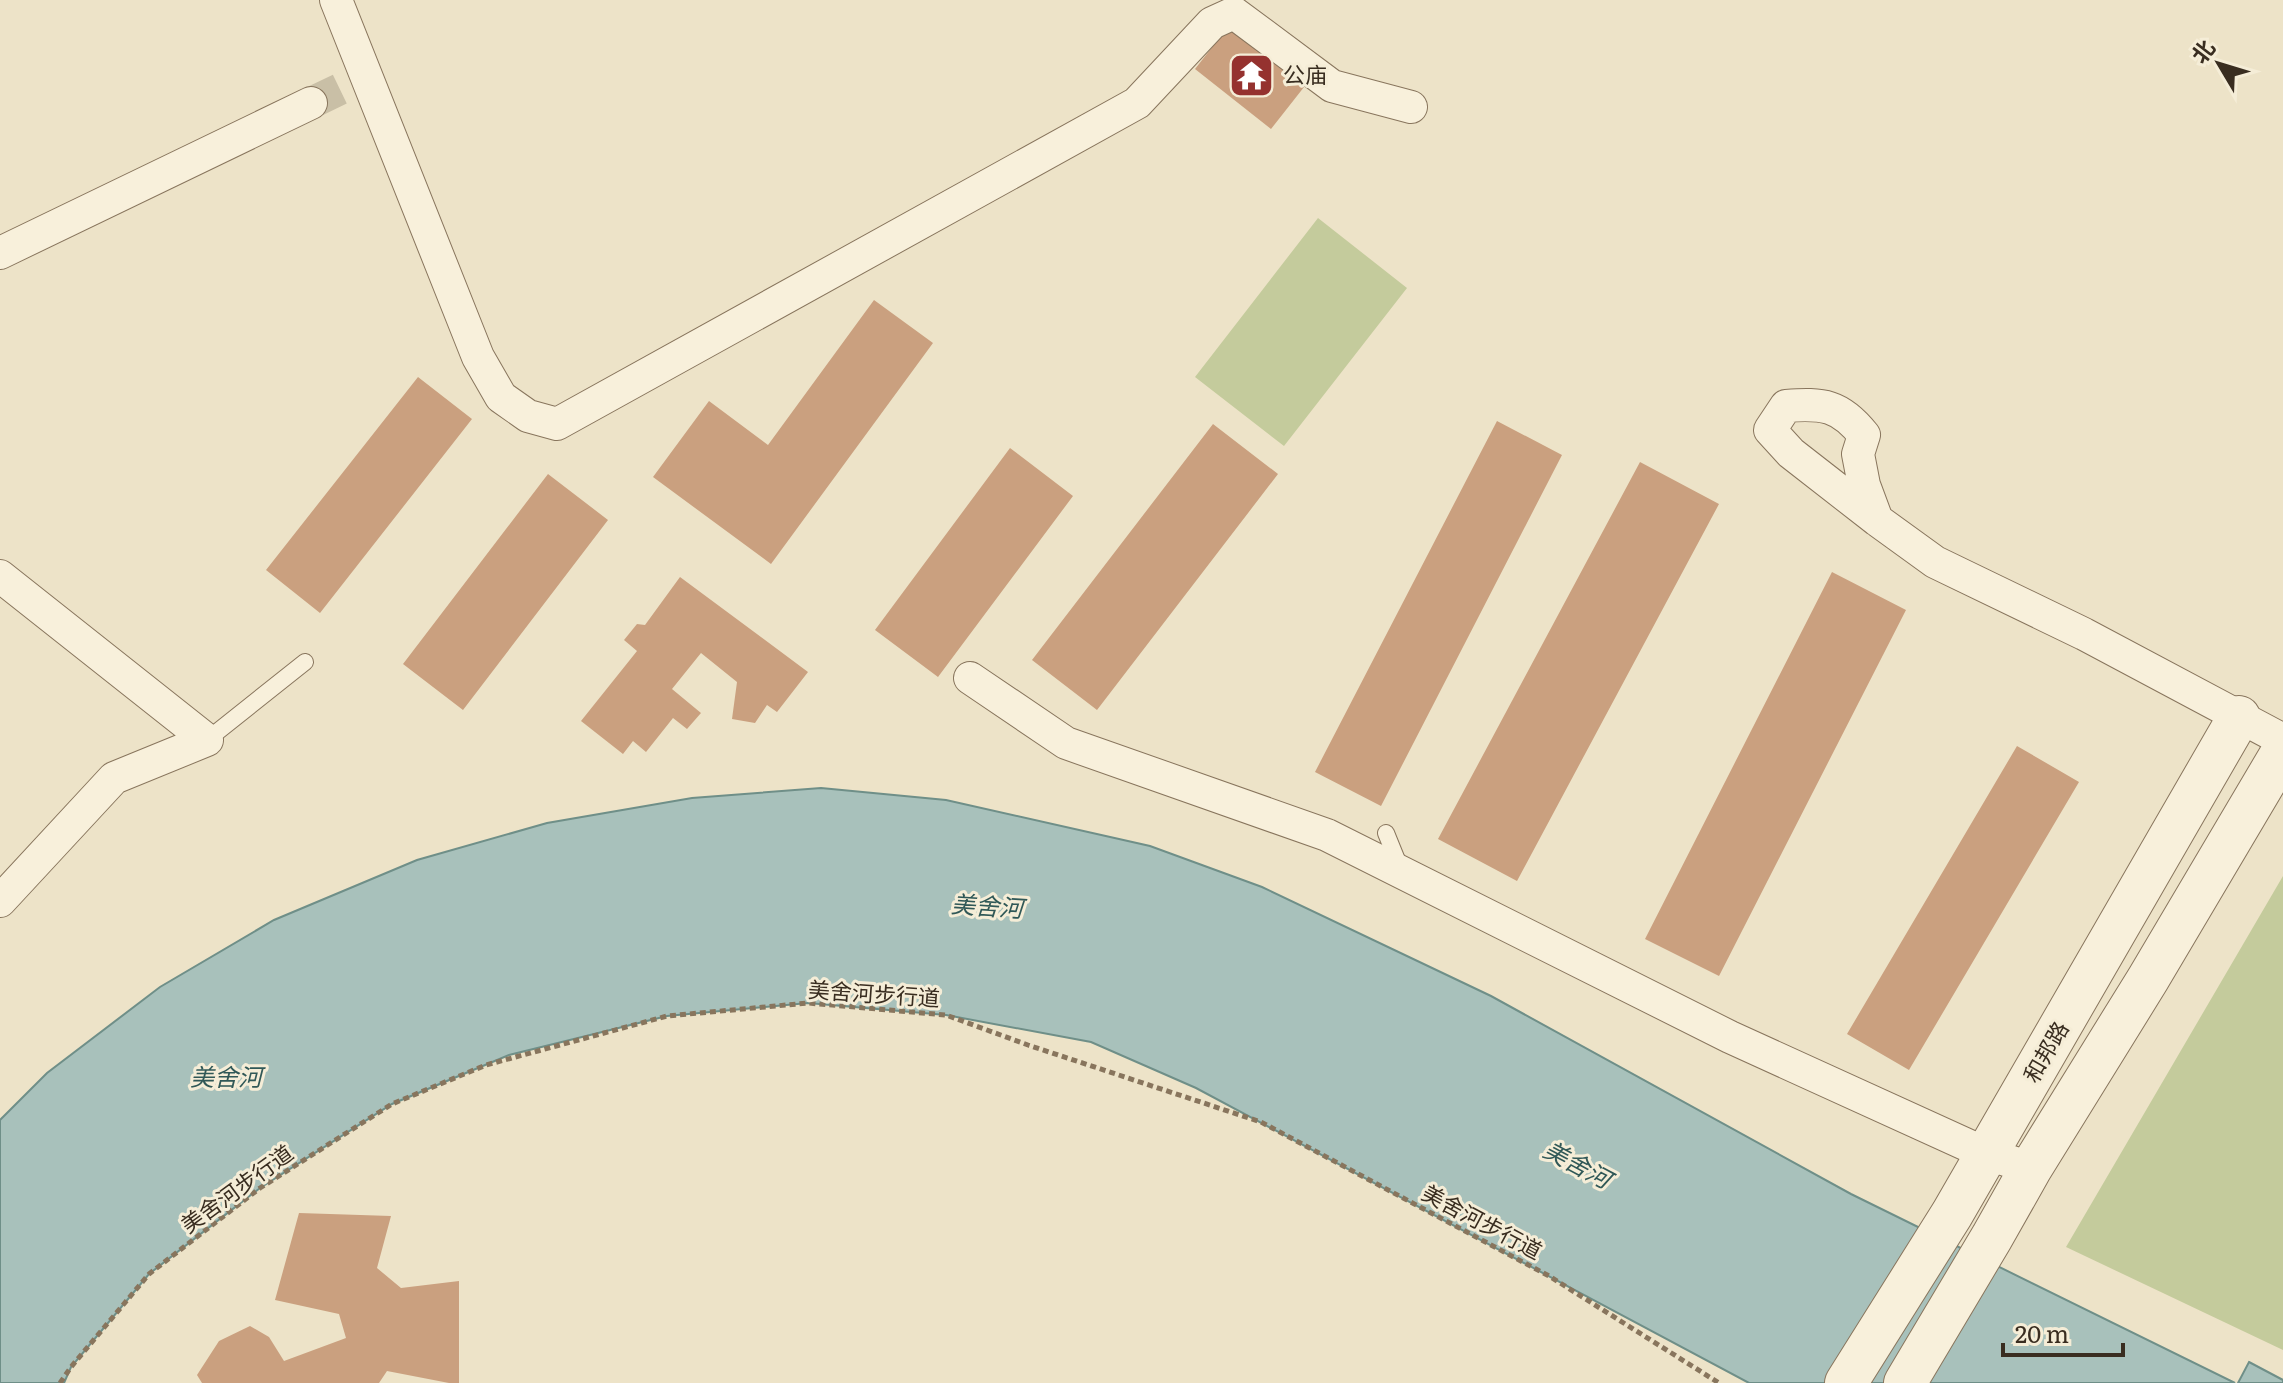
<svg xmlns="http://www.w3.org/2000/svg" width="2283" height="1383" viewBox="0 0 2283 1383" font-family="Literata,'Noto Sans SC',serif">
<style>
.green{fill:#c4cb9c}
.water{fill:#a8c1bb;stroke:#6f8f88;stroke-width:2}
.building{fill:#caa07f}
.lines{fill:none;stroke-linecap:round;stroke-linejoin:round}
.minor-tunnel{stroke:#c9bfa6;stroke-width:32;stroke-dasharray:32 16;stroke-linecap:butt}
.service-casing{stroke:#88755d;stroke-width:18}
.minor-casing{stroke:#88755d;stroke-width:34}
.tertiary-casing{stroke:#88755d;stroke-width:44}
.path{stroke:#88755d;stroke-width:5;stroke-dasharray:6 4;stroke-linecap:butt}
.service{stroke:#f8f0db;stroke-width:16}
.minor{stroke:#f8f0db;stroke-width:32}
.tertiary{stroke:#f8f0db;stroke-width:42}
.labels{text-anchor:middle;stroke-width:6;stroke-linejoin:round;paint-order:stroke}
.poi-label{font-size:22px;fill:#392d20;stroke:#f5edd7;text-anchor:start}
.street-label{font-size:22px;fill:#392d20;stroke:#f5edd7}
.water-label{font-size:24px;font-style:italic;fill:#305857;stroke:#f5edd7}
</style>
<rect width="100%" height="100%" fill="#ede3c8"/>
<path class="green" d="M1318 218 1407 288 1284 446 1195 377Z
M2283 876V1350L2066 1247Z"/>
<path class="water" d="M821 788 946 800 1150 846 1262 887 1491 996 1851 1194 2235 1383H1749L1196 1088 1091 1042 946 1015 808 1003 667 1016 509 1055 392 1104 260 1188 149 1274 71 1367 64 1383H0V1120L47 1073 160 987 274 920 417 860 547 823 692 798Z
M2249 1362 2283 1380V1383H2238Z"/>
<path class="building" d="M1232 22 1308 82 1271 129 1195 69Z
M874 300 933 343 771 564 653 477 709 401 768 445Z
M418 377 472 419 320 613 266 570Z
M1497 421 1562 455 1381 806 1315 772Z
M1213 424 1278 474 1097 710 1032 660Z
M1010 448 1073 496 938 677 875 630Z
M1640 462 1719 504 1517 881 1438 839Z
M548 474 608 520 463 710 403 664Z
M1832 572 1906 610 1719 976 1645 939Z
M680 577 808 672 777 712 767 705 755 723 732 719 737 682 701 653 672 689 701 713 687 729 673 718 646 752 633 741 623 754 581 721 637 651 624 640 637 624 645 625Z
M2017 746 2079 782 1909 1070 1847 1034Z
M299 1213 391 1216 377 1268 401 1288 459 1281V1383H449L387 1371 379 1383H202L197 1375 219 1341 250 1326 269 1337 284 1361 346 1338 339 1314 275 1300Z"/>
<g class="lines">
<path class="minor-tunnel" d="M311 103 367 76"/>
<defs>
<path id="service" d="M207 740 305 662
M1386 833 1401 870"/>
<path id="minor" d="M336 0 478 357 501 397 528 416 557 424 1137 103 1212 23 1234 13 1332 86 1411 107
M0 253 311 103
M1877 520 1864 485 1858 454 1864 435C1840 405 1823 403 1786 406L1770 430 1791 453 1877 520 1935 562 2084 634 2283 740
M0 576 207 740 114 778 0 901
M970 678 1066 743 1327 835 1730 1037 1987 1154 2031 1168"/>
<path id="tertiary" d="M1846 1383 1952 1214 2239 717
M1905 1383 1992 1237 2031 1168 2148 979 2283 751"/>
</defs>
<use href="#service" class="service-casing"/>
<use href="#minor" class="minor-casing"/>
<use href="#tertiary" class="tertiary-casing"/>
<path class="path" d="M60 1383 71 1367 149 1274 260 1188 392 1104 486 1065 667 1016 808 1003 946 1015 1028 1045 1261 1122 1549 1276 1719 1383"/>
<use href="#service" class="service"/>
<use href="#minor" class="minor"/>
<use href="#tertiary" class="tertiary"/>
</g>
<defs>
<symbol id="temple-square" viewBox="-11 -11 22 22"><rect x="-9" y="-9" width="18" height="18" rx="4" fill="#95322f" stroke="#f5edd7"/><path d="M0-6L5-2H3V0L6.5 2.5H4V6H1.5V3h-3V6H-4V2.5H-6.5L-3 0V-2H-5Z" fill="#fff"/></symbol>
</defs>
<g fill-rule="evenodd">
<use href="#temple-square" x="1226" y="50" width="51" height="51"/>
</g>
<g class="labels">
<g class="poi-label">
<text x="1283" y="83">公庙</text>
</g>
<g class="street-label">
<text transform="translate(874 994) rotate(4)" y="8">美舍河步行道</text>
<text transform="translate(2046 1052) rotate(-60)" y="8">和邦路</text>
<text transform="translate(237 1189) rotate(-36)" y="8">美舍河步行道</text>
<text transform="translate(1482 1222) rotate(28)" y="8">美舍河步行道</text>
</g>
<g class="water-label">
<text transform="translate(987 907) rotate(4)" y="8">美舍河</text>
<text x="226" y="1086">美舍河</text>
<text transform="translate(1577 1165) rotate(28)" y="8">美舍河</text>
</g>
</g>
<g transform="translate(2219 64) rotate(308)" stroke="#f5edd7" stroke-width="6" paint-order="stroke">
<path d="M0-6L14 30L0 20L-14 30Z" fill="#392d20"/>
<text y="-12" font-size="22" font-weight="bold" text-anchor="middle" fill="#392d20">北</text>
</g>
<path d="M2003 1343v12h120v-12" fill="none" stroke="#392d20" stroke-width="4"/>
<text x="2015" y="1343" font-size="24" fill="#392d20" stroke="#f5edd7" stroke-width="6" paint-order="stroke">20 m</text>
</svg>
